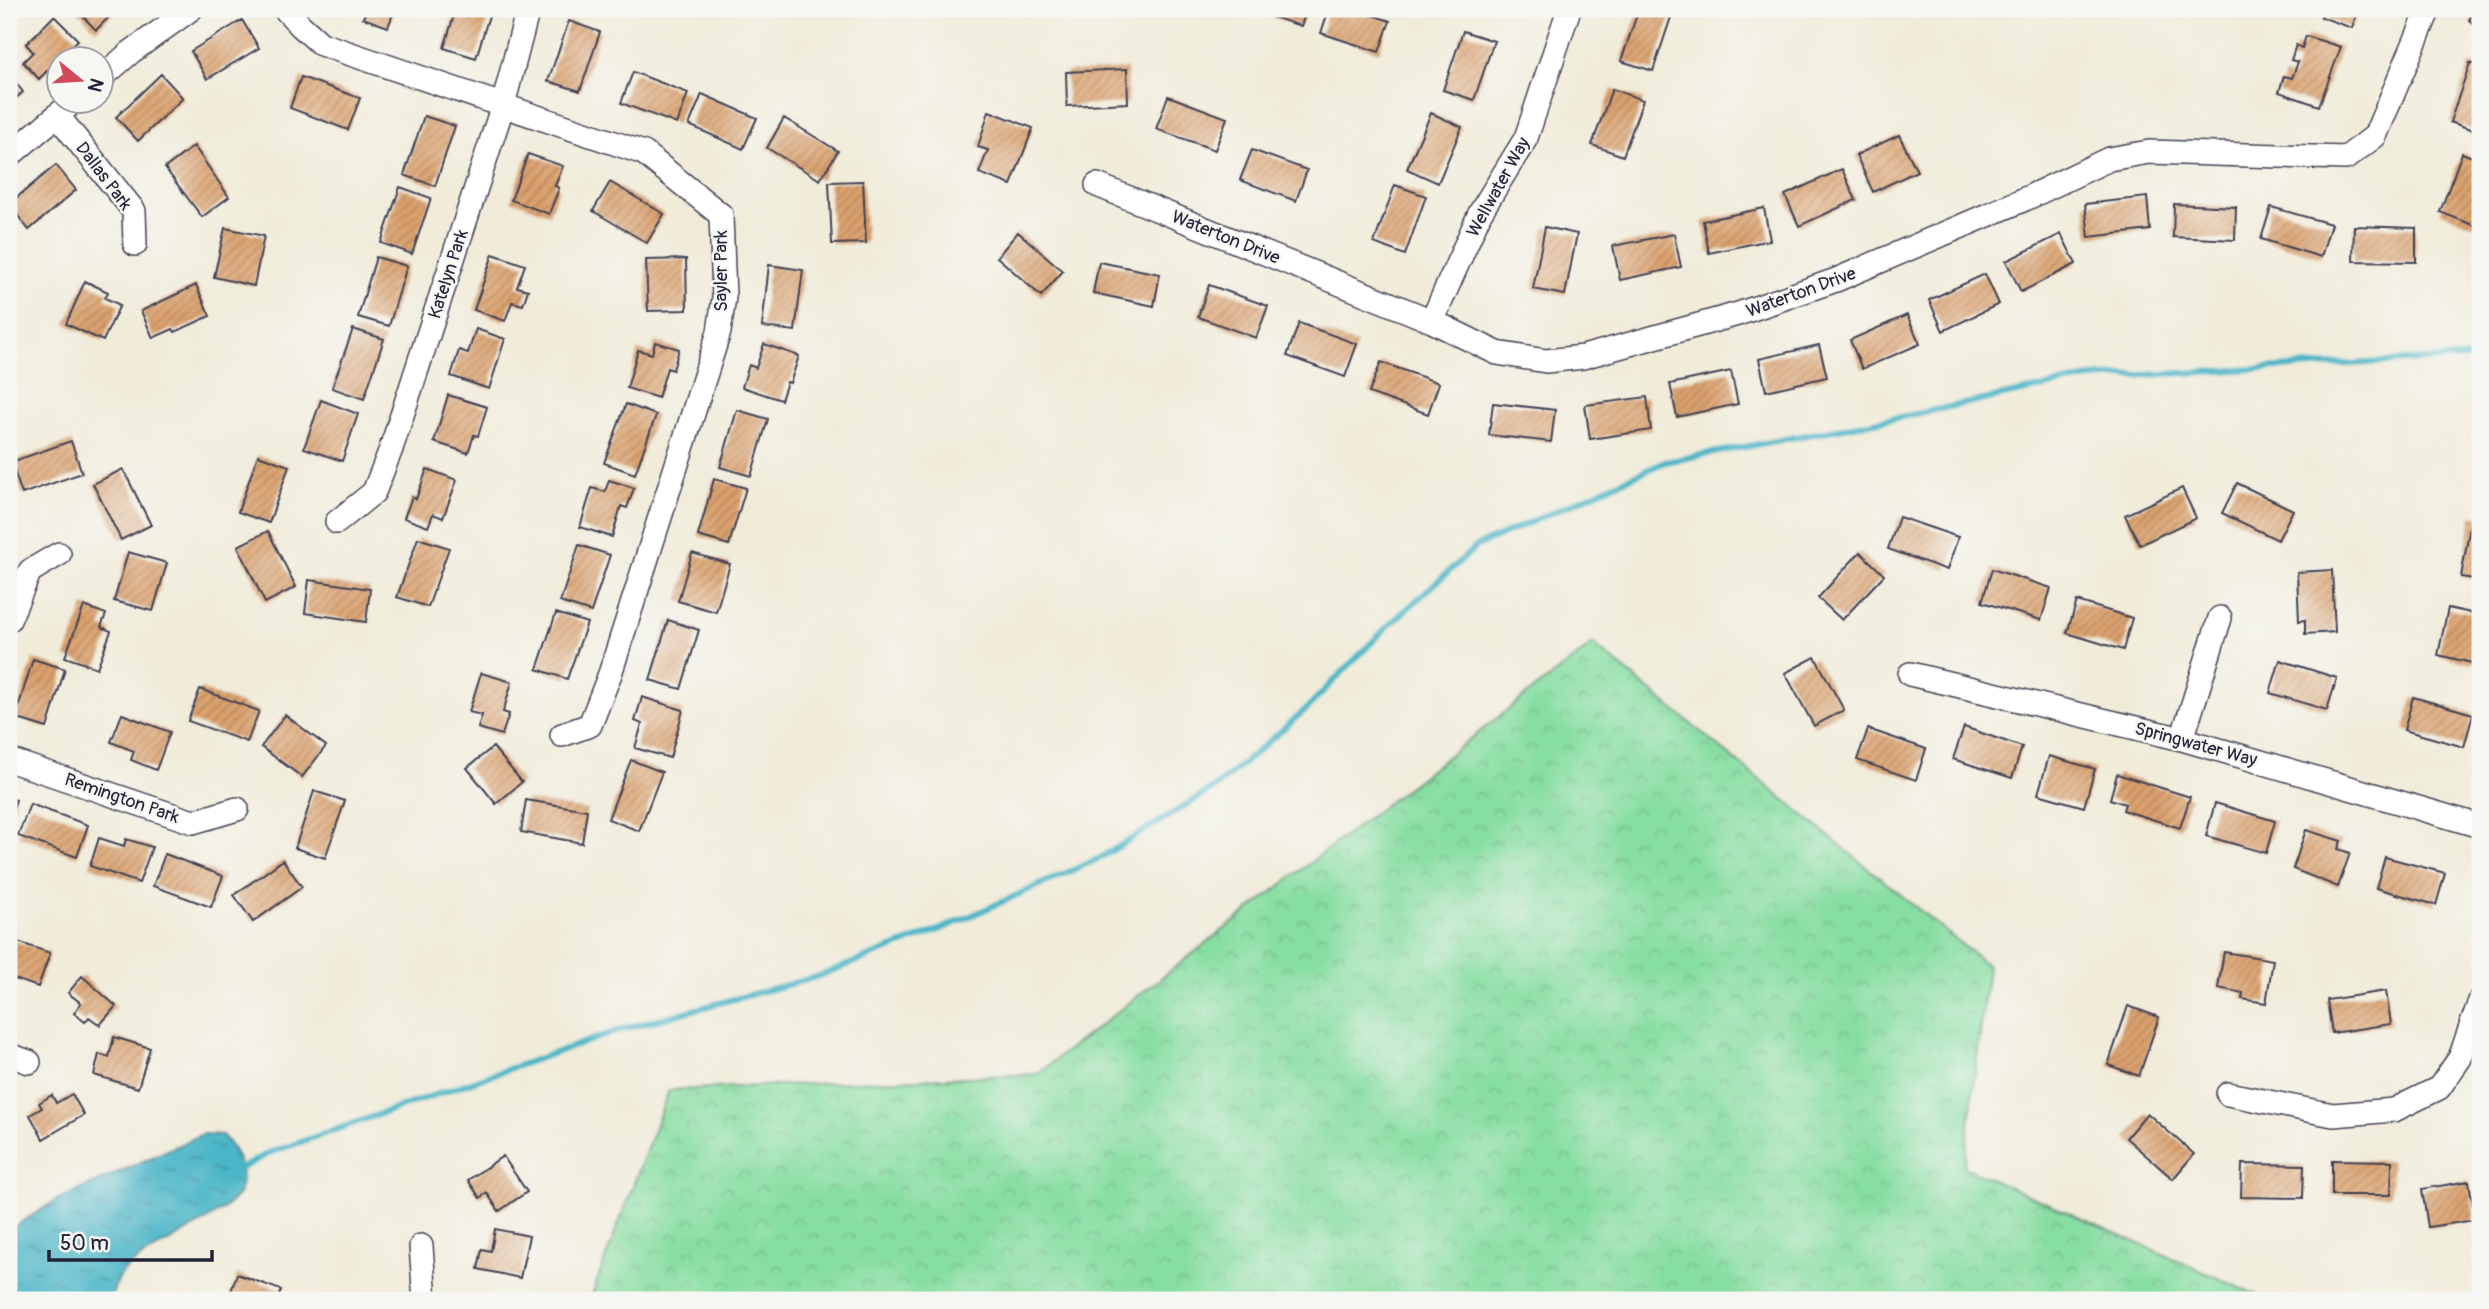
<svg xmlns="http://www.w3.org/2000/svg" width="2489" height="1309" viewBox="0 0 2489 1309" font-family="Pangolin,sans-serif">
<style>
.park{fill:url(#park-crowns);stroke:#54806e;stroke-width:2}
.water{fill:url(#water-ripples);stroke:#366c81;stroke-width:2}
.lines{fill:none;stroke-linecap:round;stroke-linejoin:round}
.stream{stroke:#4ab5c7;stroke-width:6}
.building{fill:url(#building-hatch)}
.minor-casing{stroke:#414053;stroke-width:26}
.minor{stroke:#fff;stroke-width:23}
.labels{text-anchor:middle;stroke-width:5;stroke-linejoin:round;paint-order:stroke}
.street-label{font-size:18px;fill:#22223b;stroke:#f6f6f2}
</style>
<defs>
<pattern id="park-crowns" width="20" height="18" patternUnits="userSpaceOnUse" patternTransform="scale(1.75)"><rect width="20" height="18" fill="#87dea2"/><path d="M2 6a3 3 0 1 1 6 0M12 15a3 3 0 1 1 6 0" fill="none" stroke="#74be8c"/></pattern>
<pattern id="water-ripples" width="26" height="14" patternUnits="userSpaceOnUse" patternTransform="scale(1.75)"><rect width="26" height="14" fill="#4ab5c7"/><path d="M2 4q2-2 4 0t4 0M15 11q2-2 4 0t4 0" fill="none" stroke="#3d93a3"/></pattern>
<pattern id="building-hatch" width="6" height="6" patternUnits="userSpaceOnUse" patternTransform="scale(1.75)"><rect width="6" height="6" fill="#dca26e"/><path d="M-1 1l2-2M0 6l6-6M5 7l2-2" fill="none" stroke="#b2845c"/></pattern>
</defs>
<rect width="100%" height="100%" fill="#f6f6f2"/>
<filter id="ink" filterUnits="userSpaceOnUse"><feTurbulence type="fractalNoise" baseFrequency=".0143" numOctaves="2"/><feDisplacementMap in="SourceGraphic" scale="14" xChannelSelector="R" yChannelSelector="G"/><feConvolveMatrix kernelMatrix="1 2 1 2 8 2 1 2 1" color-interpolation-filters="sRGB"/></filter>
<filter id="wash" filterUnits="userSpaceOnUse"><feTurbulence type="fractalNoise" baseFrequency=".00686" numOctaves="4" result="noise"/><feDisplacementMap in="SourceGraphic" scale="28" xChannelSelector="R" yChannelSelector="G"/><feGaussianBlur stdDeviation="1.57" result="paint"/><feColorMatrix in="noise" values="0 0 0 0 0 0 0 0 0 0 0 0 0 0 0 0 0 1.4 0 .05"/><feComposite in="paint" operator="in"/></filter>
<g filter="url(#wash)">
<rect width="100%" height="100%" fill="#f1ecda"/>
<path class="park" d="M1593 644 1988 966 1964 1167 2268 1300H590L669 1090 1037 1074Z"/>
<path class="water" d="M203 1134 222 1135C234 1148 247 1171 240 1190 229 1217 149 1246 124 1271 117 1279 113 1290 111 1300H9V1230L57 1200Z"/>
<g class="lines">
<path class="stream" d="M240 1169 269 1153 623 1029 816 977 939 930 1100 858 1217 786 1304 711 1387 627 1477 546 1665 462 1901 417 2089 378 2480 357"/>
</g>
<g id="blocks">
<path class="building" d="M76 9H117L96 30Z
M367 9H395L388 27 363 18Z
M456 9H491L476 58 444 48Z
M1179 9H1206L1204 15Z
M1247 9H1307L1301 26Z
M1329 9H1354L1390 21 1379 52 1321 33Z
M1639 9H1664L1673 11 1653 71 1621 61Z
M2324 9H2354L2358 10 2352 28 2321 17Z
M2476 9H2480V28L2469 20Z
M54 16 78 40 39 79 23 62 33 52 26 44Z
M242 20 259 48 207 79 191 51Z
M569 21 600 32 580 91 548 81Z
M1463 31 1494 41 1474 100 1443 90Z
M2306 36 2341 47 2319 106 2279 92 2284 76 2292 78 2298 62 2291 60 2296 45 2302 48Z
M2470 63 2480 67V132L2450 122Z
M1127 69 1128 103 1067 106 1066 72Z
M633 72 688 93 677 124 621 103Z
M9 74 23 92 9 104Z
M161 74 183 98 138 141 116 117Z
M301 77 360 98 348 130 290 108Z
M1612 89 1643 100 1623 156 1592 145Z
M702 94 757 118 743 149 689 125Z
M1168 96 1227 118 1215 150 1156 129Z
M989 111 1033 128 1011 185 979 173 988 150 978 147Z
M1431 113 1462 127 1438 183 1407 169Z
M424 116 455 126 435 186 404 175Z
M784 118 838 151 820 180 767 148Z
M1899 135 1917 171 1873 192 1856 155Z
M194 146 229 197 202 217 165 168Z
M1252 150 1307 170 1296 201 1240 180Z
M2462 153 2480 160V221L2478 227 2440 212Z
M528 154 563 166 555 186 559 188 549 214 511 200Z
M56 165 76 190 29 230 9 204Z
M1842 169 1856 200 1799 226 1785 195Z
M863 181 866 243 832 244 829 182Z
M610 182 664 214 647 243 593 211Z
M1395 185 1426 196 1405 255 1374 243Z
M400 187 431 198 412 254 381 243Z
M2147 197 2150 230 2089 237 2085 204Z
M2174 204 2236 207 2235 240 2173 237Z
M2271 207 2331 224 2321 257 2261 239Z
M1764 208 1770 240 1709 253 1703 221Z
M2354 226 2416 228V262L2353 261Z
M1545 227 1577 234 1565 295 1533 289Z
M225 228 264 236 254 286 214 277Z
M1018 232 1063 271 1041 296 997 257Z
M9 233 16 241 9 248Z
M1674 234 1681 267 1620 280 1613 246Z
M2061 234 2076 264 2021 292 2006 261Z
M493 254 525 265 517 287 528 290 523 305 512 302 505 321 474 310Z
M376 257 407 266 389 326 358 317Z
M686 259 687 310 648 311 646 260Z
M1099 262 1160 274 1154 306 1093 293Z
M769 265 803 270 795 331 762 327Z
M1985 274 1999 304 1943 331 1929 300Z
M85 281 108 292 105 298 120 305 103 341 66 324Z
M196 285 210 316 175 332 173 329 153 338 141 311Z
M1209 285 1268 306 1256 338 1198 317Z
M1907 315 1920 344 1862 369 1850 340Z
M1299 323 1357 344 1345 377 1287 356Z
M353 329 384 339 364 399 332 388Z
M476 329 505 339 489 389 451 376 459 350 468 353Z
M655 342 679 349 673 370 667 368 658 398 627 388 638 350 652 354Z
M764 344 799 356 790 383 787 382 781 400 742 387 749 365 756 368Z
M1819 345 1827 377 1766 391 1759 359Z
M1381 362 1439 383 1428 414 1369 393Z
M1731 371 1738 404 1677 417 1670 384Z
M448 395 487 407 478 436 474 435 468 453 434 442Z
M1647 397 1651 430 1590 439 1585 405Z
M321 400 358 414 342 461 304 448Z
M1493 403 1555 410 1551 442 1489 435Z
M626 404 656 415 635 474 604 463Z
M737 410 768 419 751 476 720 467Z
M71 441 82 473 22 494 11 462Z
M258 455 289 466 269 523 238 512Z
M123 469 151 525 121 540 93 484Z
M427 469 457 480 443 518 433 514 428 527 404 518 412 497 416 499Z
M2479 469H2480V487L2476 486Z
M714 479 746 488 729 545 698 536Z
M609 480 634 488 627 508 621 506 612 537 580 527 592 488 605 492Z
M2237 483 2293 510 2278 540 2222 513Z
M2182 488 2196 518 2140 545 2125 515Z
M2472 515 2480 517V580L2461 577Z
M1899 517 1958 537 1947 570 1888 549Z
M268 531 296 587 265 603 238 546Z
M418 538 449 548 428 607 397 597Z
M579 545 610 555 591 612 560 602Z
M128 552 167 563 153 611 114 601Z
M1860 552 1884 575 1842 620 1818 598Z
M692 553 730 564 716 612 678 601Z
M1992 569 2051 588 2041 620 1982 602Z
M2332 570 2335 632 2305 634V620L2299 621 2297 572Z
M309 580 370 589 366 622 305 613Z
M2077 601 2132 618 2123 650 2067 633Z
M84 606 106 614 101 627 111 631 97 668 65 657Z
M2448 608 2480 615V644L2476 664 2438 655Z
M556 613 587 623 567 679 537 669Z
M668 620 699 630 681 689 650 680Z
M1815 657 1844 710 1814 726 1785 673Z
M33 659 65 669 47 728 15 718Z
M2280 660 2337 678 2327 710 2270 693Z
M481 673 512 682 503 712 509 714 502 735 478 728 482 715 469 712Z
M200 689 259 711 247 742 188 721Z
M642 697 683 710 670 758 635 748 642 724 635 721Z
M2413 697 2473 714 2464 747 2404 730Z
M122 714 170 732 156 770 131 760 134 751 111 742Z
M285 715 326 746 302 777 261 747Z
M1964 727 2022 747 2012 778 1953 759Z
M1868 729 1926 749 1916 780 1857 760Z
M493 747 522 782 496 804 467 768Z
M2049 756 2095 769 2084 807 2038 794Z
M631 760 662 772 639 831 608 819Z
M2117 774 2190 797 2180 828 2123 810 2125 804 2110 799Z
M314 791 345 801 325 858 295 848Z
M9 798 16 800 9 820Z
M526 800 587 810 582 843 521 832Z
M2215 803 2275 821 2266 853 2206 836Z
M30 804 88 825 77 857 18 836Z
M2306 830 2341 841 2338 849 2350 853 2338 887 2293 869Z
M99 838 124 846 126 839 152 847 139 883 90 866Z
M165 854 223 876 211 907 153 886Z
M2385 857 2445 873 2436 905 2376 888Z
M283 860 302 887 253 922 234 895Z
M9 939 50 953 38 987 9 977Z
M2224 952 2273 960 2266 1003 2242 999 2243 993 2218 988Z
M82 976 116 1006 100 1025 89 1017 85 1022 74 1013 81 1003 68 993Z
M2386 991 2391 1024 2332 1033 2327 1000Z
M2128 1006 2159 1017 2139 1076 2108 1065Z
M114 1037 150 1048 138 1088 94 1075 99 1054 109 1057Z
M72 1094 84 1115 43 1139 30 1115 42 1108 39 1103 52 1095 56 1103Z
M2147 1113 2194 1154 2173 1179 2126 1138Z
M503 1156 527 1192 499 1211 487 1193 480 1198 468 1180Z
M2332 1160 2392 1161 2391 1195H2332Z
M2242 1164 2304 1165 2303 1198 2241 1197Z
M2469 1181 2475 1220 2428 1227 2422 1189Z
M495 1229 529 1236 520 1278 478 1269 482 1249 491 1251Z
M237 1274 281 1290 277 1300H228Z"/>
</g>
</g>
<g filter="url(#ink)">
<use href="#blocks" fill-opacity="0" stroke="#414053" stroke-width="2"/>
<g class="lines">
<defs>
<path id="minor" d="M285 9 301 26 321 44 644 153 721 215 724 297 719 332 610 674 590 725 562 735
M102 77 131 52 191 9
M57 115 134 211 135 244
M9 156 73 102
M1097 185 1432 321 1497 353 1546 361 1583 357 1738 314 1836 280 2025 199 2109 159 2149 152 2346 158 2375 136 2429 9
M1432 321 1480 213 1526 138 1569 9
M337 522 374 492 391 449 503 105 528 9
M9 620 30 571 59 554
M1910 674 2182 739 2480 826
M2182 739 2220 618
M9 760 193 822 237 809
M9 1055 29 1062
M2228 1094 2333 1115 2394 1110 2439 1088 2460 1058 2480 1001
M421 1246 425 1300"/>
</defs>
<use href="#minor" class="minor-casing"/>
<use href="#minor" class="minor"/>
</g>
</g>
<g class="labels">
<g class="street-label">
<text transform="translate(104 176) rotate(53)" y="6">Dallas Park</text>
<text transform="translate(1498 187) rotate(-61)" y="6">Wellwater Way</text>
<text transform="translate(1226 237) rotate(22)" y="6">Waterton Drive</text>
<text transform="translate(721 271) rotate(-90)" y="6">Sayler Park</text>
<text transform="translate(448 274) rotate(-72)" y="6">Katelyn Park</text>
<text transform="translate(1801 292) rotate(-20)" y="6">Waterton Drive</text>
<text transform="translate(2196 744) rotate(15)" y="6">Springwater Way</text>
<text transform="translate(122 798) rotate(19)" y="6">Remington Park</text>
</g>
</g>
<rect width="2489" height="1309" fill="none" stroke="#f6f6f2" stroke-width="35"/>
<g transform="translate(80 80) rotate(108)"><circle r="33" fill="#f6f6f2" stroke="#a1a1a9" stroke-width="2"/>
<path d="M0-5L12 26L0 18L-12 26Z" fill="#d1495b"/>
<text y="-10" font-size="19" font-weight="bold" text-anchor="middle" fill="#22223b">N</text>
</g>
<path d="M49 1250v10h163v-10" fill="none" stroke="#22223b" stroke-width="3.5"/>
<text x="60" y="1250" font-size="21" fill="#22223b" stroke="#f6f6f2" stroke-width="5" paint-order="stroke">50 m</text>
</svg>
